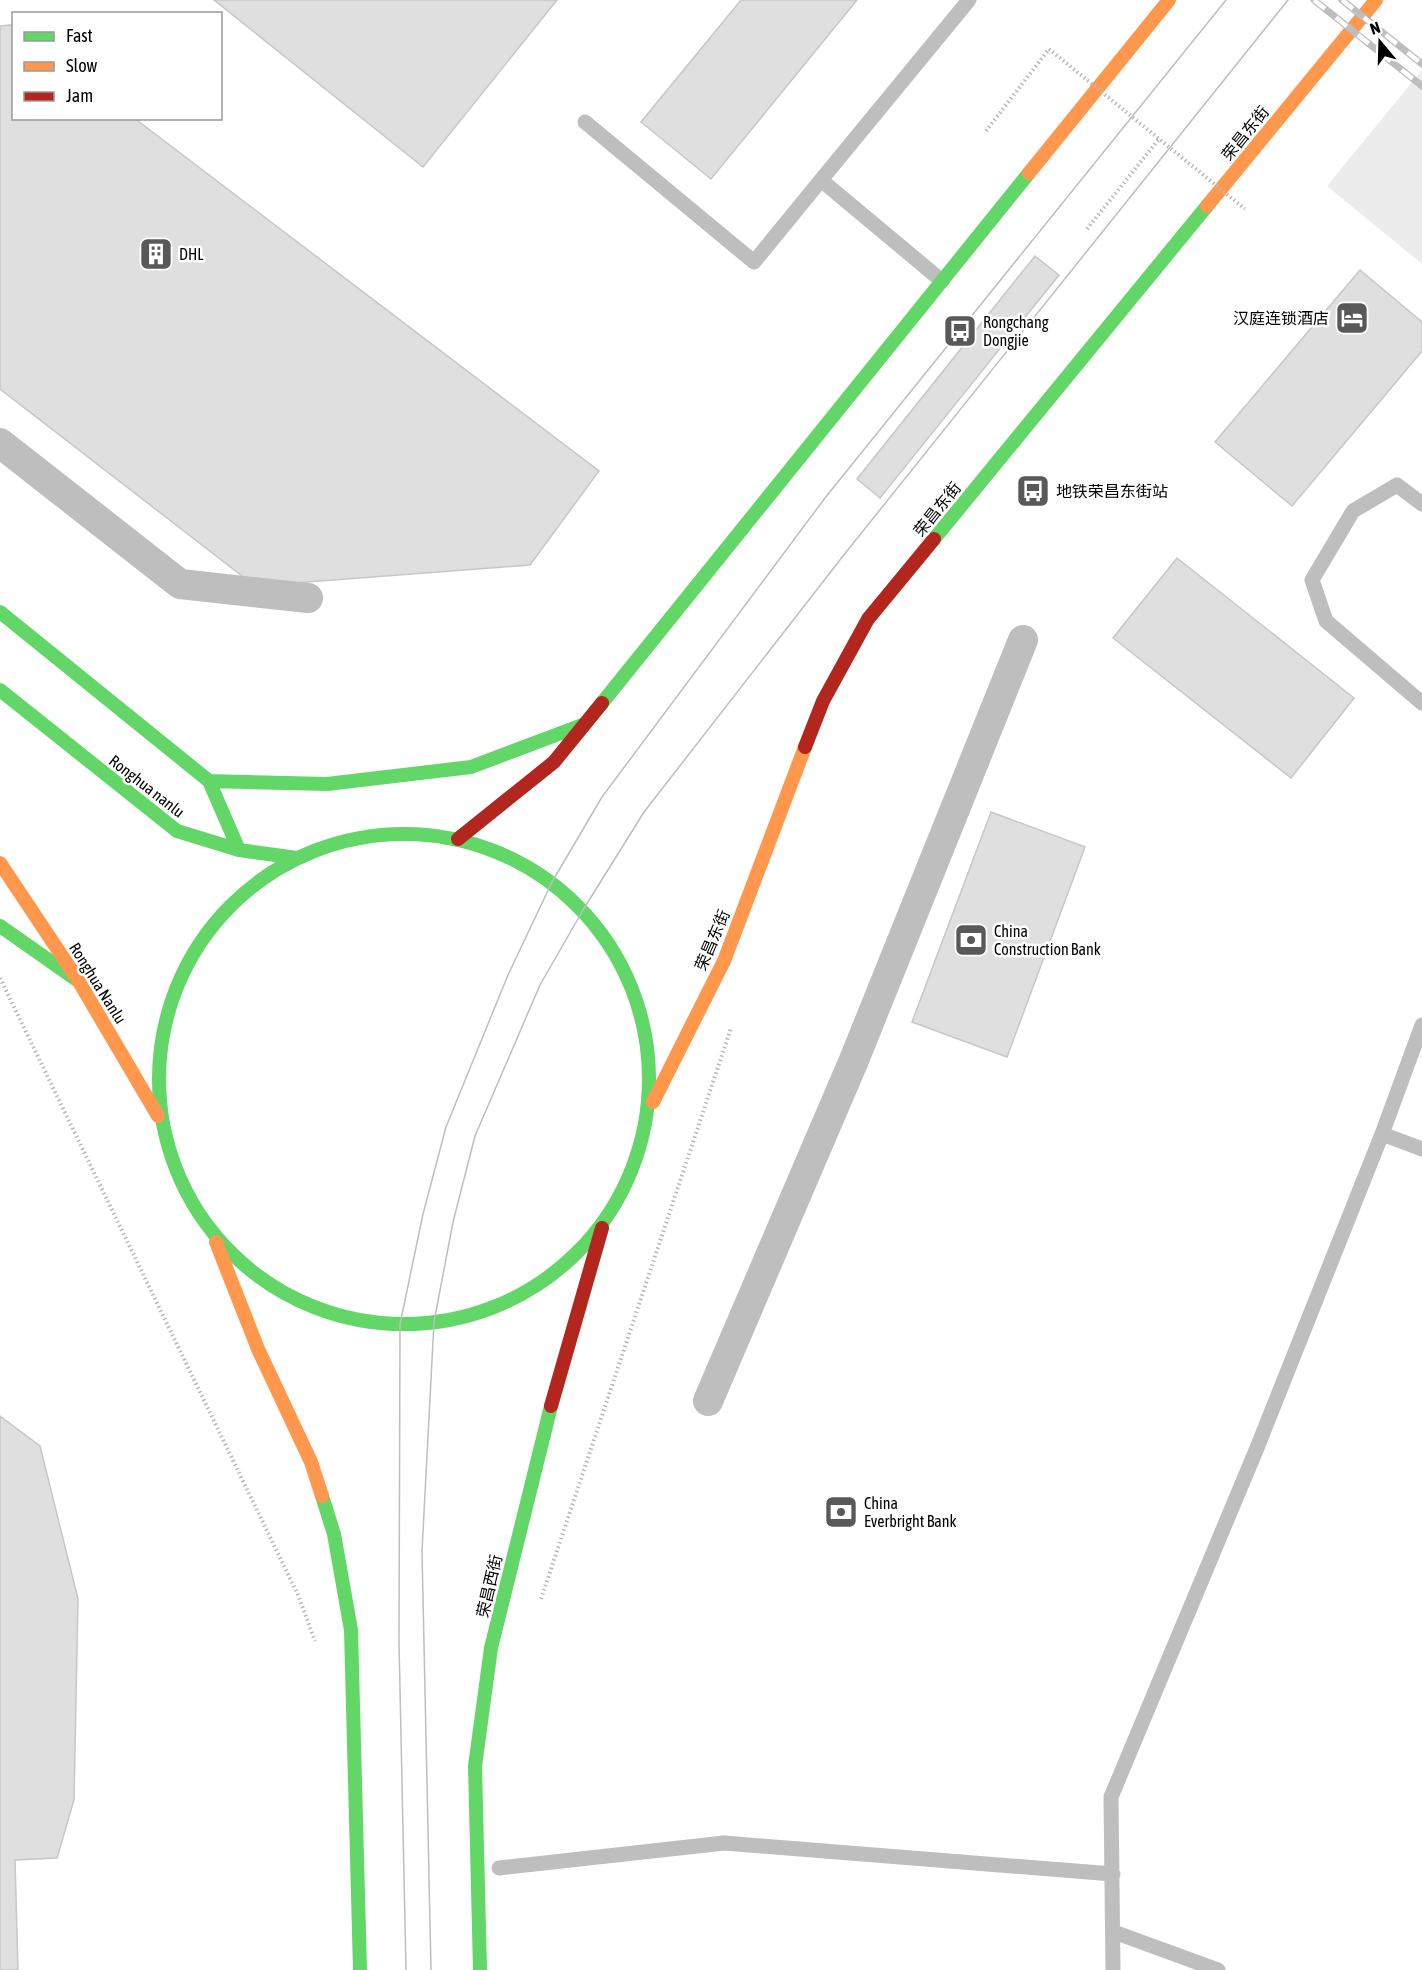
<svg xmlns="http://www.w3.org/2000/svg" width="1422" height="1970" viewBox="0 0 1422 1970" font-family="'Asap Condensed','Noto Sans SC',sans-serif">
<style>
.green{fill:#ececec}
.building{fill:#dfdfdf;stroke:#c7c7c7;stroke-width:1.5}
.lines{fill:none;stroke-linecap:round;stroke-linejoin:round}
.path{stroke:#b9b9b9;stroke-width:4;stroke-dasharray:1.5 3;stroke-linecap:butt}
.lane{stroke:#bebebe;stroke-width:15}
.street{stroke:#bebebe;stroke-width:30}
.fast{stroke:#63d668;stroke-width:14}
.slow{stroke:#ff974d;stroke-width:14}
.jam{stroke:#b3261e;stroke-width:14}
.tram{stroke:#bebebe;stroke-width:1.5}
.rail-casing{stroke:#bebebe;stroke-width:7}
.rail{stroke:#fff;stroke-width:4.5;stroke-dasharray:14;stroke-linecap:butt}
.path-bridge{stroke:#b9b9b9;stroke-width:4;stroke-dasharray:1.5 3;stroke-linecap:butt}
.labels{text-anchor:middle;stroke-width:5;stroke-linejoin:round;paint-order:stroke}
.street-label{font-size:16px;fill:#000;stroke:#fff}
.poi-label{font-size:16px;fill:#000;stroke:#fff;text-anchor:start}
</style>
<rect width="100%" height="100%" fill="#fff"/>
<path class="green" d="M1422 70V264L1327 186Z"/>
<path class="building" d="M214 0H557L423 167Z
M741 0H857L711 179 641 122Z
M10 25 14 27V118H134L599 471 530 565 255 586 0 389V26Z
M1035 256 1059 275 880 498 857 479Z
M1360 270 1422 322V351L1292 506 1215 442Z
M1177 558 1354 698 1291 778 1113 638Z
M991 812 1085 847 1007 1057 912 1022Z
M0 1416 40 1446 78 1599 74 1800 57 1858 15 1860 18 1970H0Z"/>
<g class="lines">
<path class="path" d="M986 131 1049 49
M1087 229 1159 139
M0 978 298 1595 315 1641
M541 1599 731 1028"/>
<path class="lane" d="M585 122 754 262 821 180 942 281
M821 180 969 0
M1422 504 1397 485 1353 511 1312 580 1326 621 1422 703
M1382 1134 1422 1149
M499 1868 724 1843 1113 1874
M1114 1932 1218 1970
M1113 1970 1111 1797 1257 1448 1382 1134 1422 1025"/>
<path class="street" d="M0 443 180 584 308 598
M708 1401 854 1060 1023 640"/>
<path class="fast" d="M934 539 1207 206
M0 612 209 781 239 850
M0 690 177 831 239 850 297 858
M602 703 1029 173
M209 781 327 784 471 767 585 724
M159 1079a245 245 0 1 1 490 0a245 245 0 1 1-490 0Z
M0 926 77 980
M322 1496 334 1534 351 1630 360 1970
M480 1970 475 1766 491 1648 551 1406"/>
<path class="slow" d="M1029 173 1169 0
M1207 206 1376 0
M0 863 78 980 158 1116
M653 1102 724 961 805 747
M216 1242 258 1349 311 1462 322 1496"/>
<path class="jam" d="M805 747 823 701 868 619 934 539
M458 839 554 762 602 703
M551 1406 602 1228"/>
<path class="tram" d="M406 1970 399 1642 400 1324 423 1214 446 1127 508 975 552 882 602 797 825 498 1226 0
M431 1970 422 1551 434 1322 453 1222 475 1136 540 985 583 910 644 812 843 556 1288 0"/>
<defs>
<path id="rail" d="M1314 0 1422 86
M1342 0 1422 64"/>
</defs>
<use href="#rail" class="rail-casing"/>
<use href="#rail" class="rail"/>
<path class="path-bridge" d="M1049 49 1245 209"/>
</g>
<defs>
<symbol id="building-square" viewBox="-11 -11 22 22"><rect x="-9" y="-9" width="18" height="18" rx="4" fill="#595959" stroke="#fff"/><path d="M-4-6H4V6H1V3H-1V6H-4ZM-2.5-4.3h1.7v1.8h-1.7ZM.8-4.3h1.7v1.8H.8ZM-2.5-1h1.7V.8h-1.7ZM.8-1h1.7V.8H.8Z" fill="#fff"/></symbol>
<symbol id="hotel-square" viewBox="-11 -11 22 22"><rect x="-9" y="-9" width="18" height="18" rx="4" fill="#595959" stroke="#fff"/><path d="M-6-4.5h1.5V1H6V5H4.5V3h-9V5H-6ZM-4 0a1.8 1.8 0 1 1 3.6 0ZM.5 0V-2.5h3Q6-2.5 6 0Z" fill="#fff"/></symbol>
<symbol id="bus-square" viewBox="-11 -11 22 22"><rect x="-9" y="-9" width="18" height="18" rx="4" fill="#595959" stroke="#fff"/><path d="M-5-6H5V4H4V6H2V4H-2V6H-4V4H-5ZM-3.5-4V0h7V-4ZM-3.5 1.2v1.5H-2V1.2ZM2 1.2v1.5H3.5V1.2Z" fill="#fff"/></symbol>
<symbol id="bank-square" viewBox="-11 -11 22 22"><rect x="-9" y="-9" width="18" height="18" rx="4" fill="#595959" stroke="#fff"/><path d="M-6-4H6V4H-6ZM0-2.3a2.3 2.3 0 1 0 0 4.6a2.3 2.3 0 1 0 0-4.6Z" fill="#fff"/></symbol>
</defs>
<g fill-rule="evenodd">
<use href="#building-square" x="137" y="235" width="38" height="38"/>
<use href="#hotel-square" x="1333" y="299" width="38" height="38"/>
<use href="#bus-square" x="941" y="312" width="38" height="38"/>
<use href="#bus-square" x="1014" y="472" width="38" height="38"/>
<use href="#bank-square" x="952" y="921" width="38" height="38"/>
<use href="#bank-square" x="822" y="1493" width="38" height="38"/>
</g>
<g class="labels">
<g class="street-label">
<text transform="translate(1245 133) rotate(-51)" y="6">荣昌东街</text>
<text transform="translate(937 509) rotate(-51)" y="6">荣昌东街</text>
<text transform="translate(147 786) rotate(38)" y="6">Ronghua nanlu</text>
<text transform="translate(712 940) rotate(-67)" y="6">荣昌东街</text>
<text transform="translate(98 983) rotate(58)" y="6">Ronghua Nanlu</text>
<text transform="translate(489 1586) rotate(-77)" y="6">荣昌西街</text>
</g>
<g class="poi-label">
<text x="179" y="260">DHL</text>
<text x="1329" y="324" text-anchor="end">汉庭连锁酒店</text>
<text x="983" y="328">Rongchang<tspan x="983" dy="18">Dongjie</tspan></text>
<text x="1056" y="497">地铁荣昌东街站</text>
<text x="994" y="937">China<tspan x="994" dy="18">Construction Bank</tspan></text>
<text x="864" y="1509">China<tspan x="864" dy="18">Everbright Bank</tspan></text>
</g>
</g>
<rect x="12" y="12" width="210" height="108" fill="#ffffff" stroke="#999999" stroke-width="1.5"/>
<rect x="24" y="32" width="30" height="9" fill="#63d668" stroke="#999999" stroke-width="1.5"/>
<text x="66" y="42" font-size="18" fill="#000000">Fast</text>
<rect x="24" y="62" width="30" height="9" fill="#ff974d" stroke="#999999" stroke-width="1.5"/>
<text x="66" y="72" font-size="18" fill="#000000">Slow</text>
<rect x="24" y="92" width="30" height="9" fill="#b3261e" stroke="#999999" stroke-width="1.5"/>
<text x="66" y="102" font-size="18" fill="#000000">Jam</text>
<g transform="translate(1380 42) rotate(341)" stroke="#ffffff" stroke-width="4.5" paint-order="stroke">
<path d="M0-4.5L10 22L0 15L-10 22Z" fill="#000000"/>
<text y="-9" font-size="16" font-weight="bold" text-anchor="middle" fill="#000000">N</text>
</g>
</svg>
